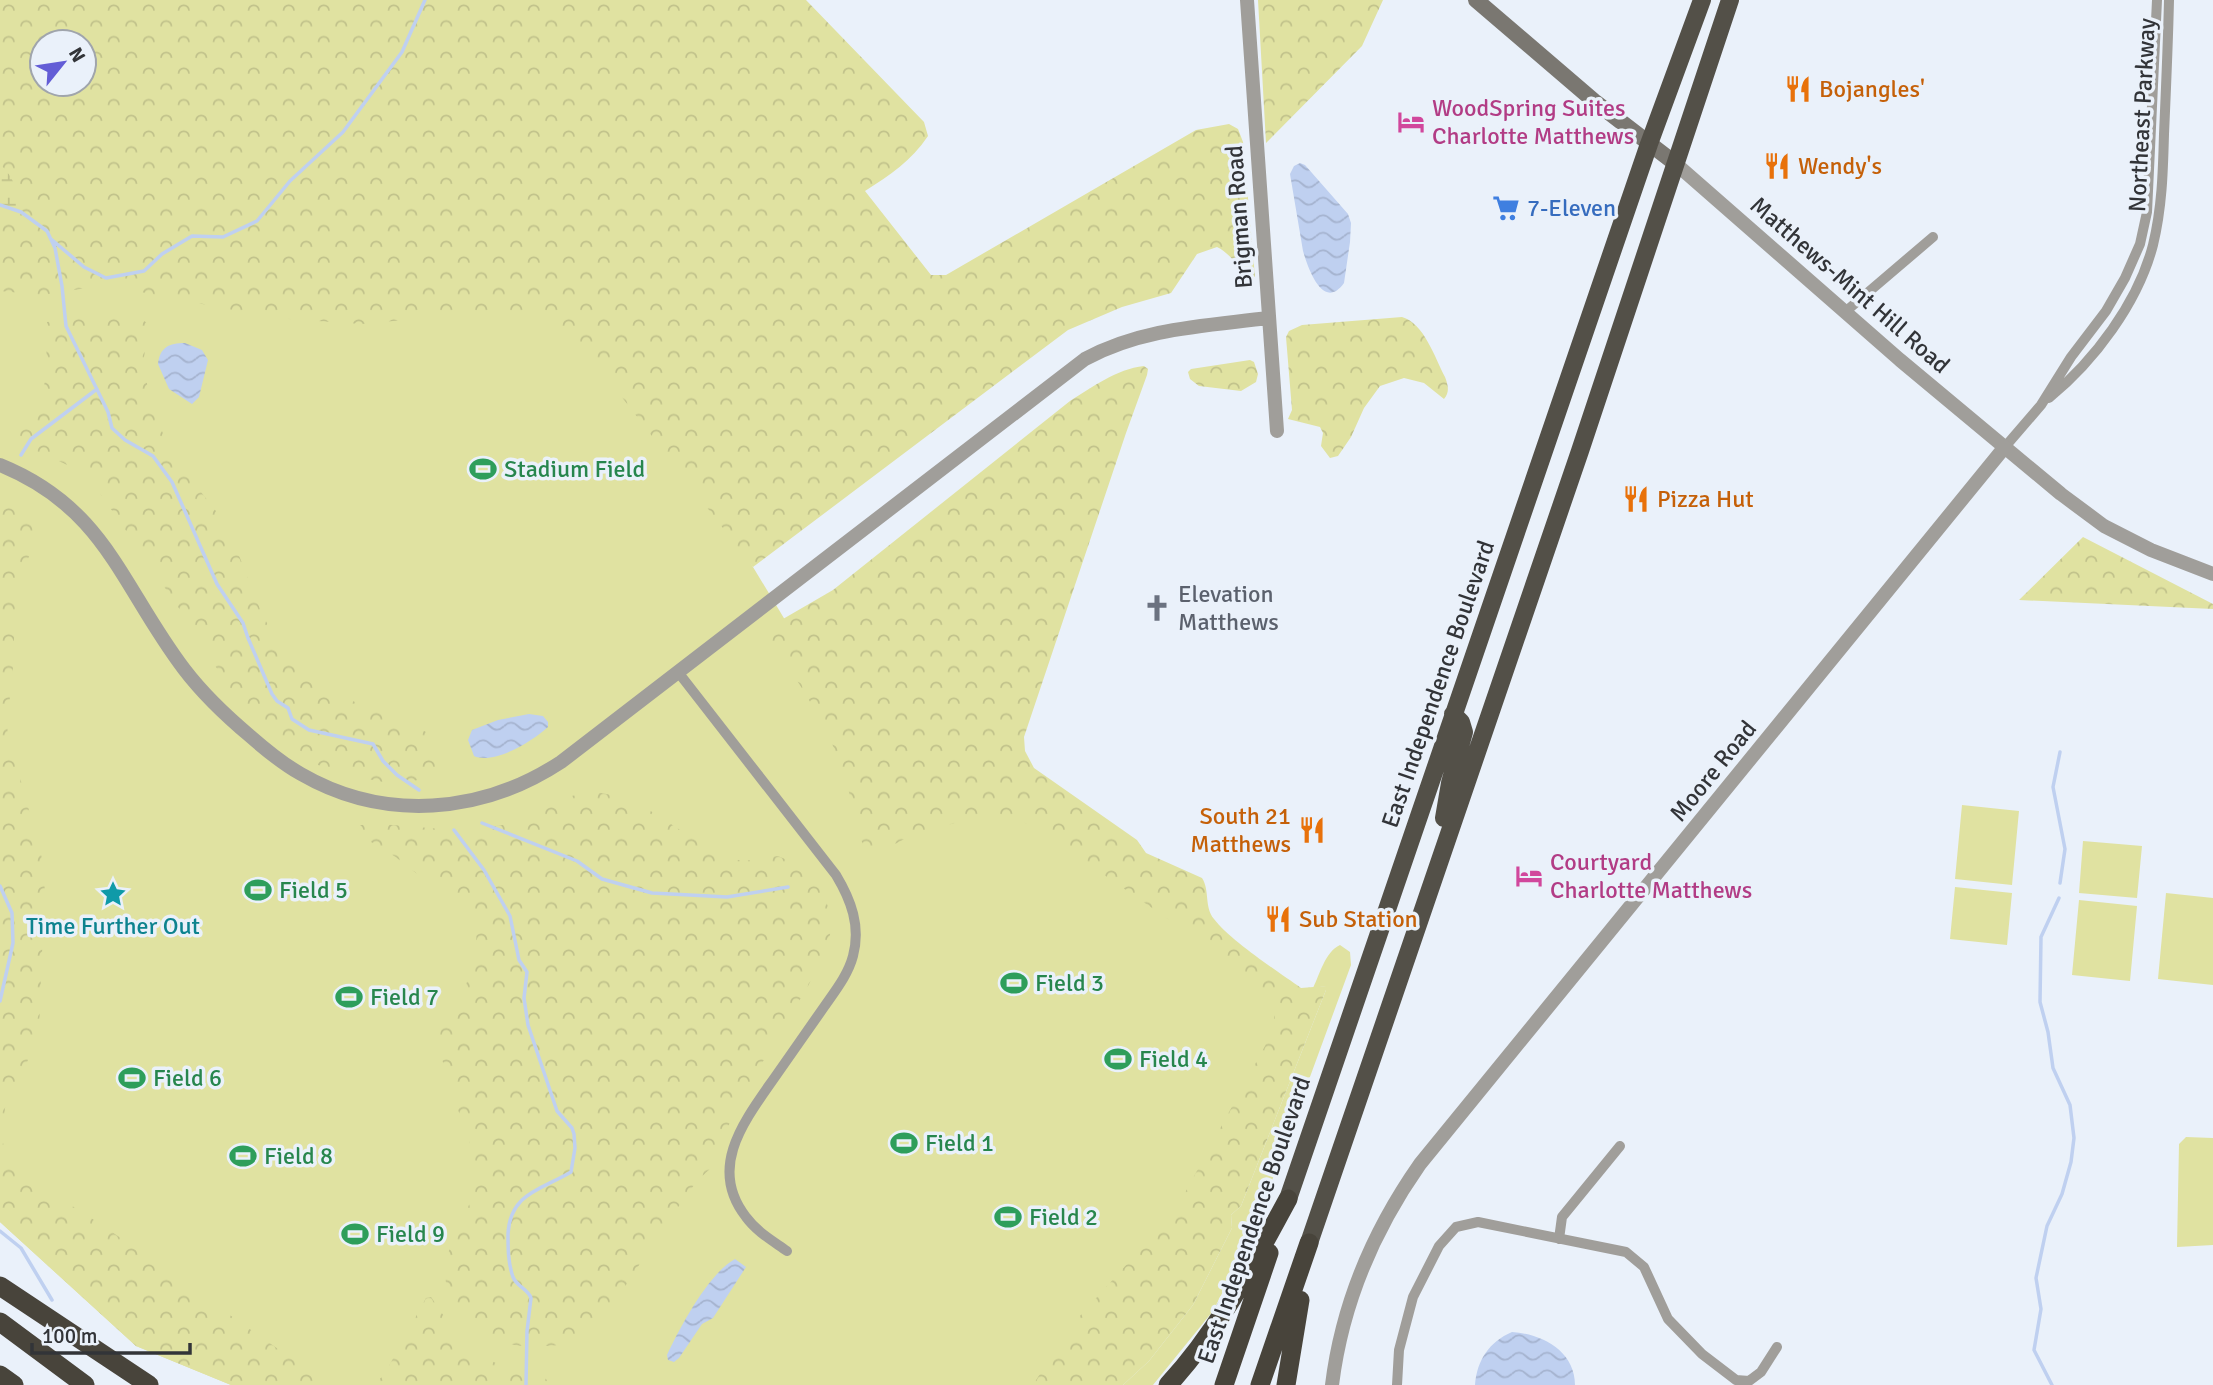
<svg xmlns="http://www.w3.org/2000/svg" width="2213" height="1385" viewBox="0 0 2213 1385" font-family="Signika,sans-serif">
<style>
.green{fill:#e0e2a1}
.forest{fill:url(#forest-crowns);fill-rule:evenodd}
.wetland{fill:url(#wetland-marsh)}
.water{fill:url(#water-waves)}
.lines{fill:none;stroke-linecap:round;stroke-linejoin:round}
.stream{stroke:#bfd0f0;stroke-width:3.5}
.minor{stroke:#a09e9a;stroke-width:10}
.tertiary{stroke:#a09e9a;stroke-width:14}
.secondary{stroke:#7a7771;stroke-width:16}
.trunk{stroke:#535048;stroke-width:18}
.motorway{stroke:#48443b;stroke-width:19}
.labels{text-anchor:middle;stroke-width:7;stroke-linejoin:round;paint-order:stroke}
.food-label{font-size:24px;fill:#c56008;stroke:#eaf1fa;text-anchor:start}
.hotel-label{font-size:24px;fill:#b23c85;stroke:#eaf1fa;text-anchor:start}
.street-label{font-size:24px;fill:#323438;stroke:#eaf1fa}
.shop-label{font-size:24px;fill:#366cbe;stroke:#eaf1fa;text-anchor:start}
.leisure-label{font-size:24px;fill:#27864d;stroke:#eaf1fa;text-anchor:start}
.worship-label{font-size:24px;fill:#5b616d;stroke:#eaf1fa;text-anchor:start}
.culture-label{font-size:24px;fill:#0d838f;stroke:#eaf1fa}
</style>
<defs>
<pattern id="forest-crowns" width="20" height="18" patternUnits="userSpaceOnUse" patternTransform="scale(1.75)"><rect width="20" height="18" fill="#e0e2a1"/><path d="M2 6a3 3 0 1 1 6 0M12 15a3 3 0 1 1 6 0" fill="none" stroke="#c1c28b"/></pattern>
<pattern id="wetland-marsh" width="20" height="14" patternUnits="userSpaceOnUse" patternTransform="scale(1.75)"><rect width="20" height="14" fill="#e0e2a1"/><path d="M1 5h8M5 5V1M11 12h8M15 12V8" fill="none" stroke="#c1c28b"/></pattern>
<pattern id="water-waves" width="16" height="10" patternUnits="userSpaceOnUse" patternTransform="scale(1.75)"><rect width="16" height="10" fill="#bfd0f0"/><path d="M0 5q4-4 8 0t8 0" fill="none" stroke="#a5b3cf"/></pattern>
</defs>
<rect width="100%" height="100%" fill="#eaf1fa"/>
<path class="green" d="M0 106 583 285 902 814 1015 764 1307 1004 1093 1385H231L136 1346 0 1222Z
M1962 805 2019 811 2012 885 1955 879Z
M2083 841 2142 846 2137 898 2079 893Z
M1955 887 2012 893 2007 945 1950 939Z
M2166 893 2213 898V985L2158 979Z
M2079 900 2137 906 2130 981 2072 975Z
M1340 945 1350 952 1351 965 1252 1235 1213 1311 1153 1385H1123L1149 1361 1193 1305 1232 1228 1231 1215 1241 1206 1326 990V986L1313 988C1320 974 1325 952 1340 945Z
M2186 1137 2213 1138V1245L2177 1247 2179 1144Z"/>
<path class="forest" d="M0 0H806L924 122 928 136C911 161 890 175 865 191L931 275H946L1196 130 1229 124 1238 129 1243 142 1255 277C1240 272 1232 254 1217 247L1197 254 1171 293 1122 307 1068 330 753 567 604 374 542 320 497 311 362 324 274 318 105 285 43 295 0 291V212H21C20 197 13 174 0 165ZM42 42H84V84H42Z
M1258 0H1383L1362 46 1266 143Z
M81 317 140 318 147 323 148 333 143 363 150 399 165 439 190 478 219 515 238 553 262 614 278 643 299 669 327 690 390 717 413 724 434 737 440 745 439 770 424 779 393 784 358 777 318 765 257 717 229 688 187 620 89 477C66 462 41 455 17 441L15 433 20 421 39 399 46 379 47 322Z
M1402 317C1424 323 1435 358 1445 377 1448 385 1450 392 1444 399L1424 383 1404 378 1380 386 1364 408 1351 437 1338 456 1330 458 1321 446 1323 433 1320 427 1288 419 1292 410 1286 337 1289 331 1302 325Z
M1250 360 1254 362 1258 374 1256 382 1241 391 1199 386 1190 379 1188 372 1191 369Z
M1144 366 1148 369 1147 375 1126 433 1024 737 1025 751 1034 768 1137 840 1146 853 1202 878C1210 890 1204 907 1214 919 1231 941 1277 971 1301 988L1326 986V990L1241 1206 1231 1215 1232 1228 1193 1305 1149 1361 1123 1385H1033L1069 1328 1156 1232 1180 1202 1265 1046 1274 1022V1008L1264 992 1246 977 1217 959 1171 921 1033 826 1006 816 989 813 910 836 882 851 870 853C855 841 852 797 845 777 828 724 795 677 764 630L833 590 1070 401C1093 387 1116 369 1144 366Z
M0 494 40 518 41 527 16 588 12 689 6 715 8 734 41 854 45 877 39 1031 28 1060 5 1108 2 1137 4 1148 16 1170 105 1227 329 1385H231L136 1346 0 1222Z
M2083 537 2213 604V609L2019 600Z
M596 792 632 799 722 857 744 861 778 856 801 866 820 887 831 914 830 935 822 959 808 986 738 1103 711 1168 697 1181 668 1221 597 1329C576 1348 550 1346 522 1346 503 1345 490 1336 475 1324 405 1265 480 1228 476 1165 475 1157 471 1148 469 1140 460 1112 439 1066 440 1038 440 1012 459 1003 467 982 477 959 481 927 469 904 463 892 445 888 433 883 419 877 407 865 394 856 384 849 373 843 362 837L357 831V828L361 825 380 824 466 831 514 823 571 796Z
M431 1297 454 1331 479 1356 513 1370 536 1373 546 1379 550 1385H373L384 1375 426 1298Z"/>
<path class="wetland" d="M0 165C13 174 20 197 21 212H0Z"/>
<path class="water" d="M1300 163 1305 165 1348 214 1351 223 1350 242 1344 283C1323 312 1308 268 1303 251L1290 174 1294 166Z
M185 343 202 350 208 360 199 397 192 404 169 389 158 364C160 347 169 343 185 343Z
M529 714 543 716 548 722V727C533 741 494 765 474 756L468 740 472 730 498 720Z
M735 1259 746 1267 713 1318 702 1324 679 1358 674 1362 668 1360 667 1355C680 1327 709 1273 735 1259Z
M1512 1332C1542 1334 1575 1351 1575 1385H1475C1477 1360 1489 1342 1512 1332Z"/>
<g class="lines">
<path class="stream" d="M0 205 21 212 47 231 55 248 62 286 66 326 108 412 112 428 125 440 153 456 172 482 217 584 243 623 248 638 272 694 277 701 288 708 292 719 309 730 373 744 383 761 397 775 419 790
M51 239 84 267 106 278 144 271 162 254 192 236 223 237 257 221 290 181 343 132 402 52 425 0
M21 455 31 439 97 389
M2060 752 2053 787 2065 849 2060 883
M482 823 577 861 602 879 652 893 727 897 788 887
M454 830 484 870 510 916 519 960 527 972 524 998 528 1025 557 1111 572 1128 574 1134 575 1148 571 1172C541 1190 510 1193 508 1234 508 1248 508 1263 513 1277 517 1287 528 1289 531 1298L527 1331 526 1385
M0 886 12 913 13 943 0 1001
M0 1231 21 1248 52 1300
M2052 1385 2034 1350 2041 1309 2036 1278 2047 1226 2062 1194 2071 1162 2074 1138 2070 1105 2053 1068 2048 1032 2040 1002 2041 937 2059 898"/>
<path class="minor" d="M1845 312 1933 237
M2049 398C2094 361 2138 303 2153 245 2162 208 2163 172 2164 134 2166 89 2168 45 2169 0
M2004 448 2041 405 2071 357 2106 311 2125 278 2140 244 2147 212 2157 0
M678 672 836 875C851 900 861 926 853 956 848 975 835 991 824 1007 808 1030 791 1054 775 1077 745 1120 707 1167 746 1217 757 1232 773 1241 787 1251
M1559 1239 1562 1217 1620 1146
M1397 1385 1399 1350 1413 1297 1439 1246 1456 1227 1478 1222 1626 1252 1644 1267 1668 1319 1702 1354 1736 1380 1749 1381 1761 1372 1777 1347"/>
<path class="tertiary" d="M1247 0 1277 431
M1676 164 1900 360 2061 494 2104 526 2151 550 2213 574
M0 465C106 508 121 586 184 669 203 694 225 715 250 736 266 750 283 764 301 774 384 822 482 814 561 762L1085 359C1142 328 1205 326 1268 318
M1332 1385C1342 1304 1373 1231 1420 1164L2004 448"/>
<path class="secondary" d="M1476 0 1594 101 1676 164"/>
<path class="trunk" d="M1444 818 1450 783 1464 732 1461 722 1453 714
M1288 1199 1649 144 1702 0
M1309 1243 1580 451 1730 0"/>
<path class="motorway" d="M0 1286 149 1385
M0 1322 85 1385
M0 1375 14 1385
M1168 1385C1219 1330 1252 1265 1288 1199
M1224 1385 1269 1253
M1260 1385 1309 1243
M1286 1385 1300 1300"/>
</g>
<defs>
<symbol id="restaurant-bare" viewBox="-9 -9 18 18"><path d="M-5-6h1v4h1v-4h1v4h1v-4h1v5L-1.5 .5V6h-2V.5L-5-1ZM5-6V6H3V1.5H1.5Q1.5-4 5-6Z" fill="#e8710a" stroke="#eaf1fa" stroke-width="2.5" paint-order="stroke"/></symbol>
<symbol id="hotel-bare" viewBox="-9 -9 18 18"><path d="M-6-4.5h1.5V1H6V5H4.5V3h-9V5H-6ZM-4 0a1.8 1.8 0 1 1 3.6 0ZM.5 0V-2.5h3Q6-2.5 6 0Z" fill="#d1479c" stroke="#eaf1fa" stroke-width="2.5" paint-order="stroke"/></symbol>
<symbol id="supermarket-bare" viewBox="-9 -9 18 18"><path d="M-6-5.5h2.5l.6 2H6L4.5 2H-2.5L-4.4-4H-6ZM-1.5 3.2a1.3 1.3 0 1 0 .1 0ZM3 3.2a1.3 1.3 0 1 0 .1 0Z" fill="#3f7fe0" stroke="#eaf1fa" stroke-width="2.5" paint-order="stroke"/></symbol>
<symbol id="stadium-bare" viewBox="-9 -9 18 18"><path d="M0-5a6.5 5 0 1 0 0 10a6.5 5 0 1 0 0-10ZM-3.5-1.8h7v3.6h-7Z" fill="#2e9e5b" stroke="#eaf1fa" stroke-width="2.5" paint-order="stroke"/></symbol>
<symbol id="church-bare" viewBox="-9 -9 18 18"><path d="M-1.2-6h2.4v3.5h3.3v2.4h-3.3V6h-2.4V-.1h-3.3v-2.4h3.3Z" fill="#6b7280" stroke="#eaf1fa" stroke-width="2.5" paint-order="stroke"/></symbol>
<symbol id="sight-bare" viewBox="-9 -9 18 18"><path d="M0-6L1.8-2.2L6-1.7L2.9 1.2L3.7 5.4L0 3.3L-3.7 5.4L-2.9 1.2L-6-1.7L-1.8-2.2Z" fill="#0f9aa8" stroke="#eaf1fa" stroke-width="2.5" paint-order="stroke"/></symbol>
</defs>
<g fill-rule="evenodd">
<use href="#restaurant-bare" x="1779" y="70" width="38" height="38"/>
<use href="#hotel-bare" x="1392" y="103" width="38" height="38"/>
<use href="#restaurant-bare" x="1758" y="147" width="38" height="38"/>
<use href="#supermarket-bare" x="1487" y="189" width="38" height="38"/>
<use href="#stadium-bare" x="464" y="450" width="38" height="38"/>
<use href="#restaurant-bare" x="1617" y="480" width="38" height="38"/>
<use href="#church-bare" x="1138" y="589" width="38" height="38"/>
<use href="#restaurant-bare" x="1293" y="811" width="38" height="38"/>
<use href="#hotel-bare" x="1510" y="857" width="38" height="38"/>
<use href="#stadium-bare" x="239" y="871" width="38" height="38"/>
<use href="#sight-bare" x="94" y="875" width="38" height="38"/>
<use href="#restaurant-bare" x="1259" y="900" width="38" height="38"/>
<use href="#stadium-bare" x="995" y="964" width="38" height="38"/>
<use href="#stadium-bare" x="330" y="978" width="38" height="38"/>
<use href="#stadium-bare" x="1099" y="1040" width="38" height="38"/>
<use href="#stadium-bare" x="113" y="1059" width="38" height="38"/>
<use href="#stadium-bare" x="885" y="1124" width="38" height="38"/>
<use href="#stadium-bare" x="224" y="1137" width="38" height="38"/>
<use href="#stadium-bare" x="989" y="1198" width="38" height="38"/>
<use href="#stadium-bare" x="336" y="1215" width="38" height="38"/>
</g>
<g class="labels">
<g class="food-label">
<text x="1819" y="97">Bojangles'</text>
<text x="1798" y="174">Wendy's</text>
<text x="1657" y="507">Pizza Hut</text>
<text x="1291" y="824" text-anchor="end">South 21<tspan x="1291" dy="28">Matthews</tspan></text>
<text x="1299" y="927">Sub Station</text>
</g>
<g class="hotel-label">
<text x="1432" y="116">WoodSpring Suites<tspan x="1432" dy="28">Charlotte Matthews</tspan></text>
<text x="1550" y="870">Courtyard<tspan x="1550" dy="28">Charlotte Matthews</tspan></text>
</g>
<g class="street-label">
<text transform="translate(2142 115) rotate(-87)" y="8">Northeast Parkway</text>
<text transform="translate(1239 217) rotate(-94)" y="8">Brigman Road</text>
<text transform="translate(1850 285) rotate(41)" y="8">Matthews-Mint Hill Road</text>
<text transform="translate(1438 684) rotate(-71)" y="8">East Independence Boulevard</text>
<text transform="translate(1713 771) rotate(-51)" y="8">Moore Road</text>
<text transform="translate(1254 1220) rotate(-71)" y="8">East Independence Boulevard</text>
</g>
<g class="shop-label">
<text x="1527" y="216">7-Eleven</text>
</g>
<g class="leisure-label">
<text x="504" y="477">Stadium Field</text>
<text x="279" y="898">Field 5</text>
<text x="1035" y="991">Field 3</text>
<text x="370" y="1005">Field 7</text>
<text x="1139" y="1067">Field 4</text>
<text x="153" y="1086">Field 6</text>
<text x="925" y="1151">Field 1</text>
<text x="264" y="1164">Field 8</text>
<text x="1029" y="1225">Field 2</text>
<text x="376" y="1242">Field 9</text>
</g>
<g class="worship-label">
<text x="1178" y="602">Elevation<tspan x="1178" dy="28">Matthews</tspan></text>
</g>
<g class="culture-label">
<text x="113" y="934">Time Further Out</text>
</g>
</g>
<g transform="translate(63 63) rotate(60)"><circle r="33" fill="#eaf1fa" stroke="#a0a5ac" stroke-width="2"/>
<path d="M0-5L12 26L0 18L-12 26Z" fill="#635dd6"/>
<text y="-10" font-size="19" font-weight="bold" text-anchor="middle" fill="#323438">N</text>
</g>
<path d="M32 1343v10h158v-10" fill="none" stroke="#323438" stroke-width="3.5"/>
<text x="42" y="1343" font-size="21" fill="#323438" stroke="#eaf1fa" stroke-width="5" paint-order="stroke">100 m</text>
</svg>
